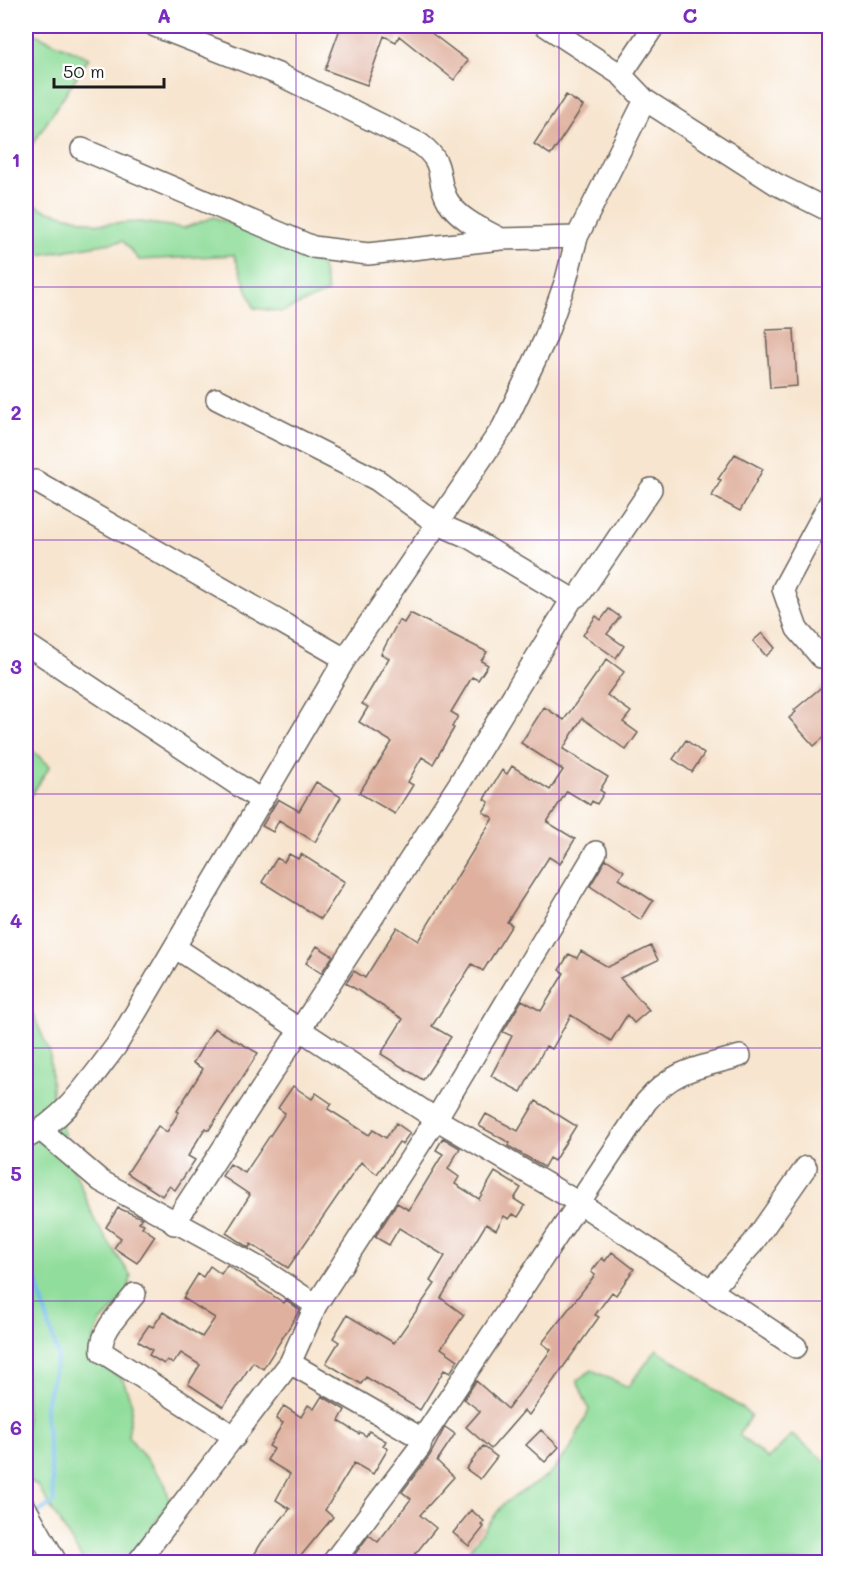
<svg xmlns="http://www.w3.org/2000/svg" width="855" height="1588" viewBox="0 0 855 1588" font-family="Mali,sans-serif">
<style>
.green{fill:#91dd9b;stroke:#567c5c;stroke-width:1.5}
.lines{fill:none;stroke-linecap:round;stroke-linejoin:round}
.stream{stroke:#76bbed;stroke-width:4.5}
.building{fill:#dfb09e}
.minor-casing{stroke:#69625b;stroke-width:24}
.minor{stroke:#fff;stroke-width:21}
.grid{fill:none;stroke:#7b2cbf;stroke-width:1.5;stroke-opacity:0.55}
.neatline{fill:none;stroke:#7b2cbf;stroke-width:2}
.grid-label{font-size:20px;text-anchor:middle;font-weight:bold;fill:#7b2cbf}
</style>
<rect width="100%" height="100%" fill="#fff"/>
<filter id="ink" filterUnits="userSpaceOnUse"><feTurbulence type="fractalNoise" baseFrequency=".0167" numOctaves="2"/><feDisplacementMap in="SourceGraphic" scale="12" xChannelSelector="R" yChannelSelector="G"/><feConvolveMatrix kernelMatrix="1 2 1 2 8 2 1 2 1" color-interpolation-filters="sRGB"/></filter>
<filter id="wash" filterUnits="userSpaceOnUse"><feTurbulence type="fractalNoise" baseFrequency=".008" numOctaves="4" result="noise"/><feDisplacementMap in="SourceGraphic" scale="24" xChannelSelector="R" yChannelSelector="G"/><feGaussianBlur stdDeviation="1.35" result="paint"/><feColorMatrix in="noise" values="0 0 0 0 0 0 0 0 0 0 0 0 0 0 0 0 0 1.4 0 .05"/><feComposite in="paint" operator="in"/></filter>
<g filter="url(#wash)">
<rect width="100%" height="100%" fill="#f7e5cf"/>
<path class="green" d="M26 30 89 58 26 154Z
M26 200 45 210 98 224 140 222 184 228 214 217 320 260 328 292 282 312 254 308 234 255 139 260 123 241 26 257Z
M26 745 50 766 26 804Z
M26 998 50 1053 52 1093 75 1172 96 1223 131 1276 127 1296 101 1322 91 1346 106 1367 123 1380 132 1404 128 1436 165 1483 170 1503 126 1562H84L37 1485 26 1479Z
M657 1349 751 1415 739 1435 768 1459 792 1435 829 1464V1562H479L467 1553 504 1503 549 1475 570 1449 589 1410 577 1380 592 1370 628 1387Z"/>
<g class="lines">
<path class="stream" d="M26 1245 58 1356 45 1408 54 1502 36 1514"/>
</g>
<g id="blocks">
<path class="building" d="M341 26H422L468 61 454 80 399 36 396 42 384 36 367 85 325 70Z
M566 95 583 106 551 155 534 144Z
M794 329 797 386 770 388 766 330Z
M735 454 763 469 740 511 712 496 721 480 718 479Z
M609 609 620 617 607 634 624 646 616 658 583 635 596 616 601 620Z
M410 613 487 652 481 661 488 665 478 680 472 677 451 712 458 716 452 727 454 728 433 764 422 757 408 782 413 785 395 814 359 793 392 742 359 722 368 707 362 704 389 658 381 654 399 620 404 623Z
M762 633 775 648 766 656 753 641Z
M607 659 624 672 607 695 631 712 623 722 638 733 626 750 582 718 563 749 608 777 600 790 604 793 597 804 592 801 590 805 567 791 547 822 575 839 560 864 549 857 507 922 512 925 483 971 472 964 432 1026 451 1037 423 1080 381 1054 403 1019 346 983 354 971 365 978 397 927 418 941 493 818 483 812 489 802 484 799 502 770 507 774 512 766 550 790 563 770 521 743 544 707 564 720Z
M830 680V732L814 746 789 718 796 712 794 710Z
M686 740 704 754 692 772 673 759Z
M316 782 341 797 315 842 279 820 273 832 262 826 278 799 299 811Z
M289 854 298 859 301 854 345 882 321 919 262 882 277 858 284 862Z
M606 859 624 871 619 879 653 901 641 920 590 886Z
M317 946 333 956 321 973 306 963Z
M651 946 658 960 620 978 649 1010 634 1023 627 1015 611 1041 571 1015 552 1049 546 1046 521 1092 491 1076 512 1036 503 1032 522 1000 541 1011 564 973 559 970 569 954 577 958 581 951 608 967Z
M214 1028 258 1053 209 1130 205 1128 188 1156 195 1160 175 1190 169 1186 162 1196 127 1173 158 1126 167 1132 179 1112 177 1111 203 1069 193 1063Z
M293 1086 312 1099 316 1093 332 1104 328 1109 369 1135 373 1130 386 1138 396 1123 410 1133 402 1144 399 1142 377 1174 361 1162 288 1268 251 1244 249 1248 226 1233 250 1195 222 1176 230 1164 245 1173 285 1113 278 1108Z
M536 1101 576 1126 554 1161 549 1158 544 1167 508 1146 510 1143 479 1126 486 1114 518 1131Z
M443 1138 460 1148 448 1169 459 1177 455 1184 479 1199 495 1172 521 1188 514 1199 525 1206 518 1217 513 1214 509 1219 504 1216 496 1230 486 1224 441 1298 464 1315 441 1348 458 1360 450 1373 444 1370 420 1410 366 1377 361 1384 326 1363 339 1342 333 1338 347 1315 394 1343 435 1284 430 1281 445 1256 399 1228 389 1245 375 1237 397 1203 409 1210 443 1154 436 1150Z
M118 1208 142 1218 139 1222 144 1224 142 1227 155 1236 137 1263 114 1248 121 1238 106 1227Z
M612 1252 634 1269 616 1295 612 1292 595 1315 599 1317 529 1415 524 1411 491 1449 466 1427 480 1411 464 1399 476 1381 508 1409 551 1350 542 1343 595 1275 591 1272 602 1258 605 1261Z
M227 1265 284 1303 286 1300 300 1310 263 1369 253 1362 223 1407 188 1384 200 1365 181 1353 173 1364 167 1360 164 1364 149 1355 152 1350 138 1341 149 1325 153 1327 163 1312 202 1337 215 1318 183 1298 198 1274 203 1277 210 1266 221 1274Z
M322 1396 345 1410 339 1421 359 1434 360 1432 366 1436 369 1431 386 1441 383 1446 388 1449 373 1474 354 1463 325 1510 333 1517 295 1563H249L262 1542 290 1509 276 1500 290 1474 267 1460 274 1449 269 1446 283 1423 276 1419 284 1406 301 1417 308 1405 314 1409Z
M445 1427 455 1434 437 1461 454 1477 420 1515 436 1528 408 1563H365L355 1554 369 1535 378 1542 411 1499 402 1492 430 1455Z
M541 1430 559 1447 545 1462 526 1445Z
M483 1446 497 1457 480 1479 466 1469Z
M471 1510 484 1521 481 1525 484 1527 469 1546 453 1533Z"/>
</g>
</g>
<g filter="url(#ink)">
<use href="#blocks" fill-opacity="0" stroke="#69625b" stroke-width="1.5"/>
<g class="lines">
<defs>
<path id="minor" d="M155 26 278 74 420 144C448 165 434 177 448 201 460 220 482 229 501 239
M546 26 621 75
M654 26 621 75 645 100 776 184 830 211
M82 149 313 247 368 254 501 239 577 237
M217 399 377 480 436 523 470 538 572 599 580 594 651 489
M35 481 345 659
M830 502 783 589 797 629 821 657 830 655
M26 644 262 801
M176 948 436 1119 581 1204 796 1347
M41 1130 101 1181 263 1270 316 1305
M26 1138C65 1119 90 1080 116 1046L345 659 503 427 545 339 566 280 577 237 645 100
M174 1224 459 784 572 599
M711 1290 753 1243 806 1167
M135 1294C123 1310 99 1331 102 1352L235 1437
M290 1363 419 1437 421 1441
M26 1509 56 1562
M138 1562 290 1363 316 1305 436 1119 596 852
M333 1562 420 1447 421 1441 646 1102C675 1068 699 1068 740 1056"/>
</defs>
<use href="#minor" class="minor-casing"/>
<use href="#minor" class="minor"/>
</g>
</g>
<path class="grid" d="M296 26V1562M559 26V1562M26 287H830M26 540H830M26 794H830M26 1048H830M26 1301H830"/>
<rect width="855" height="1588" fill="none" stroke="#fff" stroke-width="66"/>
<path d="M54 78v9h110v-9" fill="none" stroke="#1c1c1c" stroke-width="3"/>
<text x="63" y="78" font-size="18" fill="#1c1c1c" stroke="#ffffff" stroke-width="4.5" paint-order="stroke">50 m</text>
<rect x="33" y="33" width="789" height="1522" class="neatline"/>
<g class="grid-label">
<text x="164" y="23">A</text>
<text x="428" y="23">B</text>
<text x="690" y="23">C</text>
<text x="16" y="167">1</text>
<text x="16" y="420">2</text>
<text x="16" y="674">3</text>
<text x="16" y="928">4</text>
<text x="16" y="1181">5</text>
<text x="16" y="1435">6</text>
</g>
</svg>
